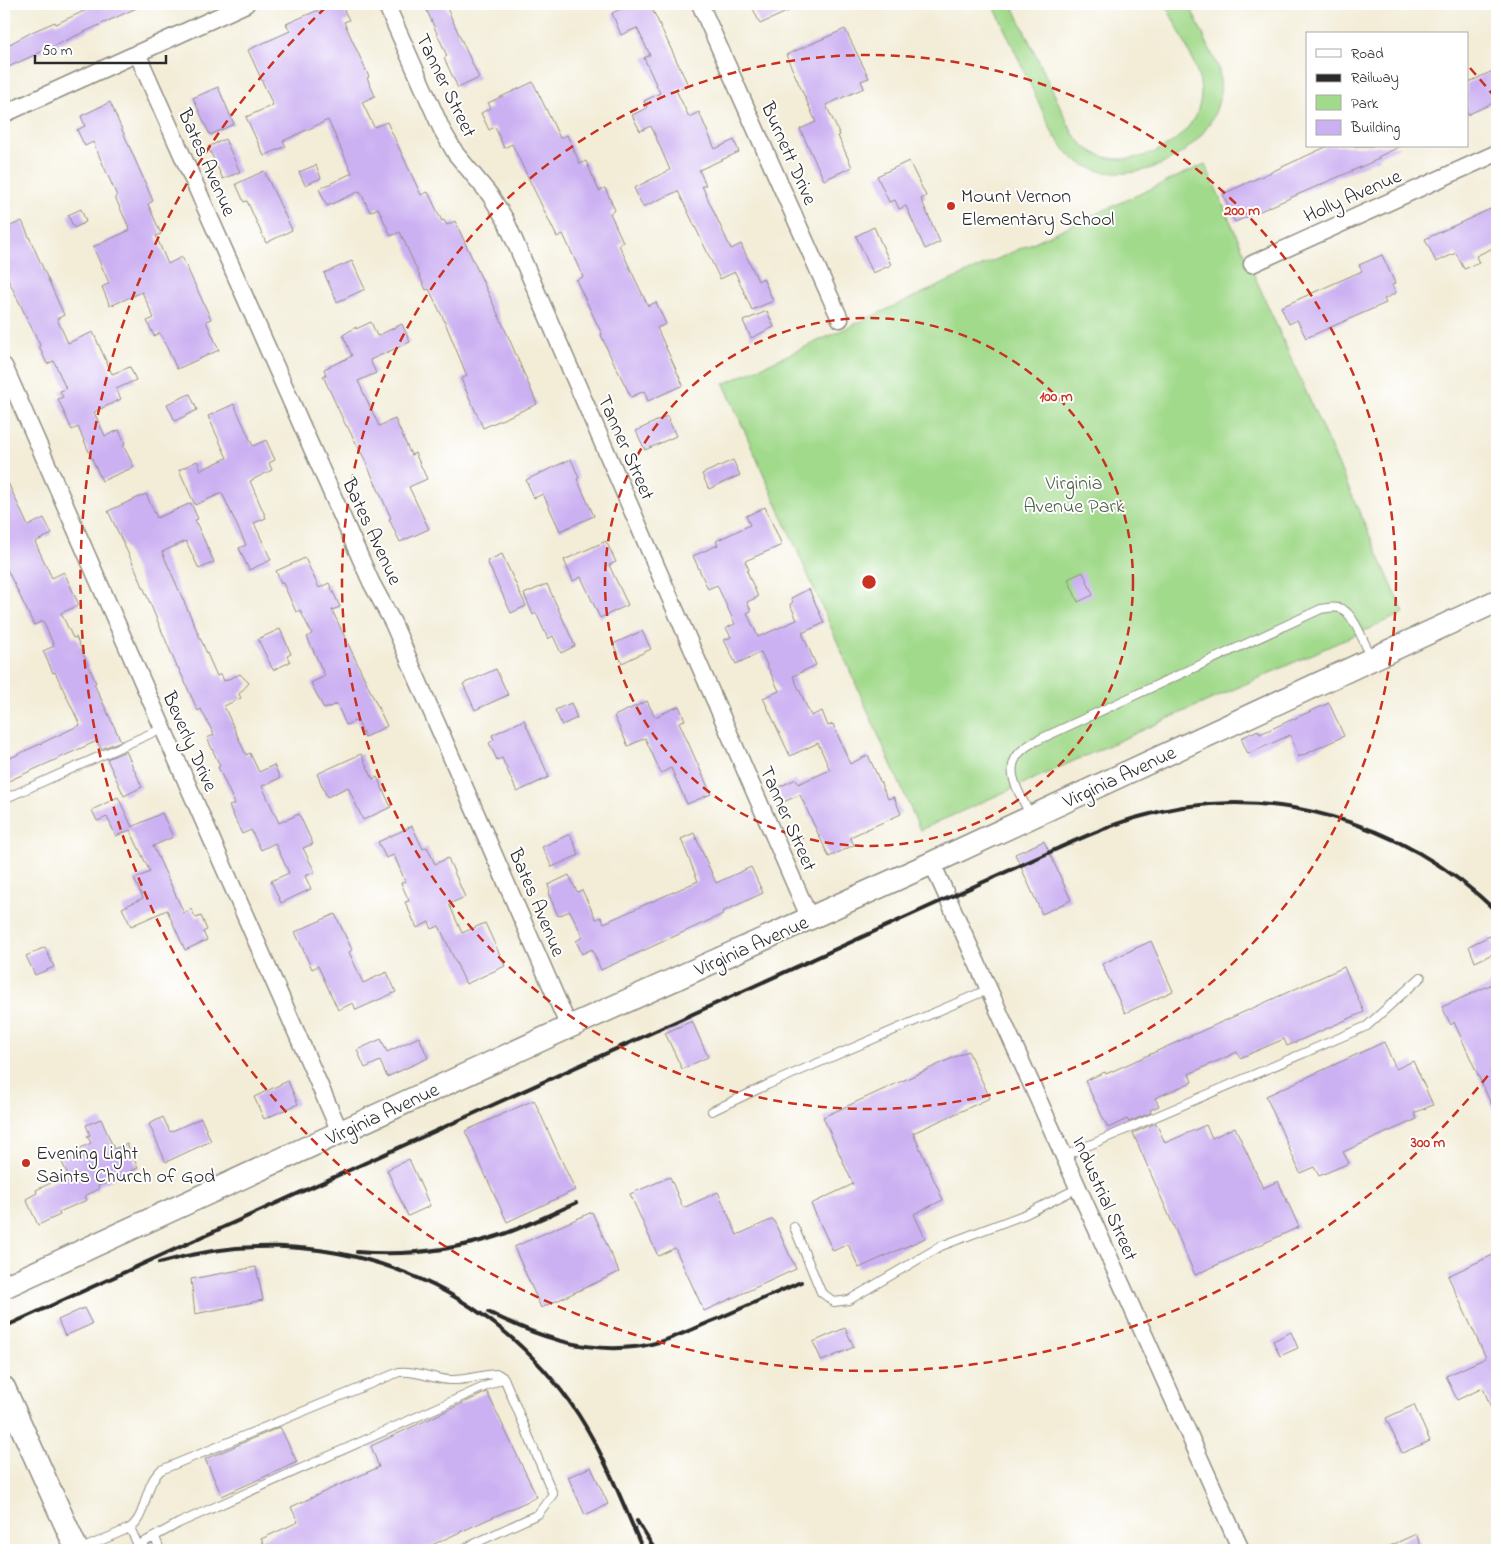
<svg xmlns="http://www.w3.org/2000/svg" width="1501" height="1554" viewBox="0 0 1501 1554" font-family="'Indie Flower',sans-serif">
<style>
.green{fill:#a2da8c;stroke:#66825c}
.building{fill:#ccb1f2}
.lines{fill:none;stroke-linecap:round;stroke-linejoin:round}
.lane-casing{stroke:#8f8c82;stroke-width:10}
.street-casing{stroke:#8f8c82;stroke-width:19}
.secondary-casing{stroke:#8f8c82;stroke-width:25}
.lane{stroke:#fff;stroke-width:8}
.street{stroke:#fff;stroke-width:16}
.secondary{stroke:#fff;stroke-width:22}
.rail{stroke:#2b2b2b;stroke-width:4}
.ring{fill:none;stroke:#c8321e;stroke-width:2.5;stroke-dasharray:9 6}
.poi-dot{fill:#c8321e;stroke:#fff;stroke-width:2}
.labels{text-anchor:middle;stroke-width:4;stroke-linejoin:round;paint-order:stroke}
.street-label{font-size:20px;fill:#2b2b2b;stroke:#fff}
.poi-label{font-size:20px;fill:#2b2b2b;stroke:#fff;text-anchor:start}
.park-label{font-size:20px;fill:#4f6048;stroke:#fff}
.centre{fill:#c8321e;stroke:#fff;stroke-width:2.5}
.ring-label{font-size:15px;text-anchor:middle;font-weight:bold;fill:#c8321e;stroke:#fff;stroke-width:4;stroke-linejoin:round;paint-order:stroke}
</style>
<rect width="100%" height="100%" fill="#fff"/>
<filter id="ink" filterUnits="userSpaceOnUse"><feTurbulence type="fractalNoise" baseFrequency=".02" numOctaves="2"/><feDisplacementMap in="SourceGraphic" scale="10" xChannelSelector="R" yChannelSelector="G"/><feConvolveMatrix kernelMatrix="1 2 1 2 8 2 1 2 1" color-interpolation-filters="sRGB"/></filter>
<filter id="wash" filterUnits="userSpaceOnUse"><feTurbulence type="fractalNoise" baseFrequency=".0096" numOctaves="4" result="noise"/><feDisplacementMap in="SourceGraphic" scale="20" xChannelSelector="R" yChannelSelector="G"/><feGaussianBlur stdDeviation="1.12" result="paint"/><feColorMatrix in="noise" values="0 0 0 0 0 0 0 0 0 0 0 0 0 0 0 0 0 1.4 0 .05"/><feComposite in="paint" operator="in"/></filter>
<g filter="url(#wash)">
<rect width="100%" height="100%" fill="#f3edd8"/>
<path class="green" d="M993 4H1012L1072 132C1078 140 1083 146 1091 151 1131 175 1197 142 1201 96 1203 72 1176 26 1165 4H1189L1218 67C1238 141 1132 203 1073 158 1066 152 1061 145 1056 137L1055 138Z
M1205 164 1404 613 920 830 724 384Z"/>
<g id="blocks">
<path class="building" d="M99 4H145L4 69V47L34 31 55 22 56 24Z
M339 4H341L349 20 344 22 369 77 367 78 375 96 362 102 374 127 387 122 421 195 428 192 442 221 444 220 447 225 455 221 508 336 537 404 483 428 461 379 467 376 444 320 429 289 426 290 400 232 391 236 378 208 370 212 360 191 327 206 319 189 352 173 328 120 283 141 286 146 264 156 246 117 273 105 248 50 290 31 286 24 323 8 324 10Z
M424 4H445L479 78 458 88 444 58 447 56Z
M631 4H650L688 85 676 90 689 117 699 112 715 149 734 140 739 152 699 170 706 185 702 186 731 249 741 244 758 281 763 278 773 301 752 310 735 272 720 279 678 191 643 207 634 188 670 170 651 126 640 131 632 115 647 108 644 101 660 93 644 58 650 55 637 28 621 35 612 13Z
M751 4H804L760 24Z
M845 29 869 78 861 81 864 88 826 105 840 135 838 136 852 167 824 180 800 129 816 122 786 55Z
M1497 69V101L1467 115V83Z
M533 82 560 138 567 135 580 164 586 161 599 191 605 188 615 210 610 213 623 242 619 245 648 306 656 302 666 324 657 328 683 385 648 401 644 391 631 397 608 351 601 335 602 334 576 280 583 277 563 234 557 237 512 144 504 148 495 127 489 130 481 113 491 108 488 103Z
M218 87 234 124 210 135 193 98Z
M110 102 153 201 148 204 161 234 156 236 168 264 182 257 211 319 206 321 219 350 177 369 160 333 154 336 147 321 154 318 142 292 110 306 102 287 109 283 93 247 130 230 115 197 117 196 93 142 85 146 77 130 85 126 81 116Z
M225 139 240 172 223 179 208 147Z
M1328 146H1401L1378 157 1379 159 1345 174 1235 222 1223 194Z
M909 161 926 196 921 199 940 242 925 249 906 206 899 209 895 200 889 202 877 176Z
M316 165 321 178 305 185 299 172Z
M264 171 292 230 266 243 247 201 244 202 236 184Z
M1497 206V246L1476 256 1479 263 1464 269 1456 253 1436 262 1425 239Z
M81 209 86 222 74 228 68 215Z
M22 221 64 315 57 319 68 343 93 332 112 374 130 367 136 380 116 389 121 399 94 412 105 436 119 430 125 444 123 445 134 467 102 481 78 427 72 430 58 399 63 397 60 391 66 389 54 361 47 364 39 346 40 345 5 273 8 272 4 262V229Z
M874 227 891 265 873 273 856 236Z
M1382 255 1395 283 1392 285 1396 293 1384 299 1386 303 1306 338 1297 320 1289 324 1281 307 1362 271 1359 265Z
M352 261 365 289 337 302 324 273Z
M767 311 774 327 751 338 743 321Z
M371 322 377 336 402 324 410 342 370 360 376 373 358 381 379 426 395 419 411 455 415 453 427 479 409 487 429 529 400 542 389 519 391 518 363 456 347 426H346L323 376 326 375 324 369 352 356 343 335 356 327V329Z
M190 394 197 410 175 421 167 404Z
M234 404 253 446 266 440 275 460 269 463 272 470 250 481 266 518 254 523 271 560 249 570 239 548 246 545 222 493 195 505 179 470 197 461 201 470 227 458 208 416Z
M667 416 676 436 645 450 636 431Z
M571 459 579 478 577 479 594 516 560 531 543 494 534 498 526 480Z
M733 460 740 475 709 489 702 474Z
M4 474 28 526 44 518 52 534 35 542 52 578 64 572 79 605 61 613 73 638 76 637 96 683 94 684 121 741 101 749 97 741 4 783V761L80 725 55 672 53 673 43 651 54 646 43 621 34 625 4 563Z
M146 494 157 518 191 503 198 519 195 520 214 562 199 569 186 541 162 552 217 676 221 674 224 681 240 674 249 683 239 694 241 698 224 706 246 755 250 753 259 772 274 765 280 778 262 786 279 823 299 814 313 844 303 848 315 872 305 876 311 889 281 903 271 881 289 873 275 843 261 850 251 830 242 834 229 806 235 804 218 767 220 766 207 738 214 735 201 709 198 711 178 667H177L136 570 108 511Z
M765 507 782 545 745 561 749 570 747 571 758 597 747 602 751 611 747 613 758 637 797 620 790 604 793 602 791 598 809 589 824 623 802 633 816 665 793 676 811 716 822 711 828 726 833 724 850 764 868 755 888 799 894 797 901 814 850 837 854 845 829 857 800 795 783 802 777 788 796 779 798 784 830 770 818 743 790 756 763 698 779 691 761 652 736 664 724 640 731 637 726 628 735 624 717 585 708 589 693 556 718 545 716 541 750 525 746 516Z
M606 541 616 562 609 565 628 605 600 618 581 577 573 581 564 560Z
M502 554 526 606 511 613 487 561Z
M305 558 319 588 329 583 340 607 332 610 387 726 365 737 357 720 346 725 337 704 324 709 311 683 325 676 307 637 312 634 300 610 296 612 283 583H281L276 571Z
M1083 572 1093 595 1078 602 1068 579Z
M547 584 575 646 561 653 553 636 548 639 536 613 533 615 524 594Z
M280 629 291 654 287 656 290 662 273 670 258 639Z
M642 631 651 649 622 663 613 644Z
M496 669 508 695 475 710 463 684Z
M647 701 655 717 679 706 685 720 679 722 711 794 687 804 671 768 661 773 645 738 628 746 614 716Z
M571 703 577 718 562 725 555 710Z
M1329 703 1344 736 1299 757 1290 735 1248 754 1241 738 1258 730 1260 734Z
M524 720 549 777 517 792 502 758 497 760 489 743 494 740 492 735Z
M126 751 142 787 124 796 107 759Z
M361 754 373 779 377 777 391 807 363 820 348 787 327 797 317 774Z
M118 797 132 827 162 813 173 837 153 846 184 913 191 909 196 918 201 916 207 930 203 932 207 940 185 950 167 910 131 926 122 908 143 898 134 879 150 872 130 830 116 836 107 817 97 821 92 810Z
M412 826 423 849 427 847 435 864 448 858 465 897 449 904 462 933 485 923 505 966 466 984 439 926 432 929 429 922 417 928 405 902 409 901 401 883 405 881 394 855 386 858 378 842Z
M694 833 716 883 751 867 763 893 722 912 723 914 601 970 592 949 582 954 576 941 583 937 570 911 558 916 548 893 550 892 548 885 569 875 577 892 582 890 596 919 601 917 604 923 698 881 681 839Z
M570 834 579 855 552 867 542 847Z
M1044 841 1071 900 1042 914 1015 854Z
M335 914 352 950 349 952 363 983 387 972 396 992 356 1010 353 1003 338 1010 318 966 312 969 295 932Z
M1490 936 1497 952 1475 962 1469 946Z
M1151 941 1173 991 1125 1013 1102 964Z
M45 947 54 967 35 975 26 956Z
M1344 967 1364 1012 1287 1046 1284 1039 1240 1058 1237 1052 1189 1074 1192 1082 1155 1098 1159 1106 1150 1110 1151 1113 1129 1122 1127 1119 1108 1128 1085 1081 1105 1072 1106 1074Z
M1497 982V1117L1454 1022 1451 1025 1442 1007Z
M692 1021 708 1057 682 1069 665 1033Z
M419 1037 428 1058 387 1077 380 1061 365 1068 357 1050 381 1039 387 1052Z
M1384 1042 1396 1069 1413 1061 1433 1105 1414 1113 1417 1119 1343 1152 1349 1163 1319 1176 1314 1167 1300 1173 1266 1096Z
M968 1051 990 1098 913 1133 943 1200 914 1214 925 1238 859 1268 848 1244 833 1251 811 1204 853 1184 823 1117Z
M288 1081 298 1104 264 1119 254 1097Z
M534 1100 575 1190 507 1222 465 1131Z
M163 1117 170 1132 201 1118 211 1141 166 1162 149 1124Z
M101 1119 114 1149 127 1144 138 1168 98 1186 99 1189 85 1196 87 1200 59 1212 60 1215 38 1225 26 1199 37 1193 36 1190 68 1175 60 1158 91 1143 87 1136 90 1135 86 1125Z
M1156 1123 1165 1143 1206 1125 1212 1138 1235 1127 1263 1188 1278 1181 1299 1227 1195 1275 1133 1133Z
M409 1159 430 1206 408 1216 387 1170Z
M670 1177 683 1208 718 1192 737 1235 773 1219 796 1269 704 1311 675 1248 658 1256 630 1194Z
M592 1212 619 1272 541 1308 514 1247Z
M1497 1253V1422L1483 1388 1457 1400 1446 1376 1486 1358 1448 1276Z
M256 1267 263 1300 195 1314 191 1279Z
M84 1308 92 1324 65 1336 58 1320Z
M845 1328 854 1347 822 1361 813 1342Z
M1291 1332 1298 1348 1280 1356 1273 1341Z
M487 1392 537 1497 421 1550H267L261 1539 298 1522 291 1507 379 1467 371 1446Z
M1414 1405 1430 1441 1402 1453 1386 1418Z
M280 1427 297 1462 222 1496 205 1459Z
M591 1467 608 1504 585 1515 568 1477Z
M1416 1534 1423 1550H1381Z"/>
</g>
</g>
<g filter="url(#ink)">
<use href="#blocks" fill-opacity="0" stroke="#8f8c82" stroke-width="1"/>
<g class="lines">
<defs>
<path id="lane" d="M4 799 163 728
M1031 816C1016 786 996 761 1036 741L1321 609C1328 608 1335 606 1342 609 1354 614 1365 645 1371 657
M712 1111 767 1085 989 989
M1064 1156 1367 1026 1421 977
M794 1227 821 1292 834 1302 849 1300 941 1246 1026 1214 1078 1188
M155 1537 160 1550
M139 1547 130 1528C145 1517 144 1495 153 1480 155 1476 158 1473 161 1470L399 1372C417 1370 432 1379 450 1380 467 1381 482 1374 498 1374L504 1378 553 1494 538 1514 461 1550
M79 1550 130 1528
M130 1550 179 1523 504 1378"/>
<path id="street" d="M386 4 442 130 456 154 490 195 505 219 810 919
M700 4 840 319
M137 53 371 582 393 623 569 1027
M4 114 246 4
M1252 264 1497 153
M4 366 340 1132
M932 863 1241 1550"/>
<path id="secondary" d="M4 1287 569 1027 932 863 1497 601
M4 1388 77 1550"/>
</defs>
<use href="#lane" class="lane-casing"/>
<use href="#street" class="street-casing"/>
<use href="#secondary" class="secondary-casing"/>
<use href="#lane" class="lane"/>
<use href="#street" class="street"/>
<use href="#secondary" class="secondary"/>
<path class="rail" d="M357 1252C405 1256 455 1250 501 1235 527 1226 551 1214 576 1203
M159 1263C318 1215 486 1275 578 1414 605 1456 623 1504 643 1550
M488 1312C534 1335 582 1353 634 1347 663 1344 690 1330 717 1319 745 1307 773 1294 801 1282
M4 1327 948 898C981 883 1014 868 1048 853 1076 840 1105 827 1135 818 1264 779 1402 820 1497 912
M637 1521 655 1550"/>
</g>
</g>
<g class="ring">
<circle cx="869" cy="582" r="264"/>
<circle cx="869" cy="582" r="527"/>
<path d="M1497 1064A791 791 0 1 1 325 8M1470 68A791 791 0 0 1 1497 100"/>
</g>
<g class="poi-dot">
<circle cx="951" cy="206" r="5"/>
<circle cx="26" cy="1163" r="5"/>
</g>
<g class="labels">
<g class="street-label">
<text transform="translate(447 85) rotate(64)" y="7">Tanner Street</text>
<text transform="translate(790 153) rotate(66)" y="7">Burnett Drive</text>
<text transform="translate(208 162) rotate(66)" y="7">Bates Avenue</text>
<text transform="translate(1352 195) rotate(-24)" y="7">Holly Avenue</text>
<text transform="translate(627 447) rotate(66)" y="7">Tanner Street</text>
<text transform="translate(373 531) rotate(65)" y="7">Bates Avenue</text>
<text transform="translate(191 741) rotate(66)" y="7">Beverly Drive</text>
<text transform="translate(1119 776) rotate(-25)" y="7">Virginia Avenue</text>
<text transform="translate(789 818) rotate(66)" y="7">Tanner Street</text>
<text transform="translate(538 902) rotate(67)" y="7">Bates Avenue</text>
<text transform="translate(751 945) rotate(-24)" y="7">Virginia Avenue</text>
<text transform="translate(382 1113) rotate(-25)" y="7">Virginia Avenue</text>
<text transform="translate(1106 1198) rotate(66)" y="7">Industrial Street</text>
</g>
<g class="poi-label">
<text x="961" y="202">Mount Vernon<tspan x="961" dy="23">Elementary School</tspan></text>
<text x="36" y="1159">Evening Light<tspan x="36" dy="23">Saints Church of God</tspan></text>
</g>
<g class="park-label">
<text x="1074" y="489">Virginia<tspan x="1074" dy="23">Avenue Park</tspan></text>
</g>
</g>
<circle cx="869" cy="582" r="8" class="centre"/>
<g class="ring-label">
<text x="1242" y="215">200 m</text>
<text x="1056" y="401">100 m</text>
<text x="1428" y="1147">300 m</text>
</g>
<rect width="1501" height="1554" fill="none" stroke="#fff" stroke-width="20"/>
<rect x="1306" y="32" width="162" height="115" fill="#ffffff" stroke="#aaaaaa"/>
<rect x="1316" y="49" width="25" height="8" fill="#ffffff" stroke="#aaaaaa"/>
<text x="1351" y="58" font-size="15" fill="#2b2b2b">Road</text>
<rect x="1316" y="74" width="25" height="8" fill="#2b2b2b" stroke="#aaaaaa"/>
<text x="1351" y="82" font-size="15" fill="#2b2b2b">Railway</text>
<rect x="1316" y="95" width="25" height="15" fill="#a2da8c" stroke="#aaaaaa"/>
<text x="1351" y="108" font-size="15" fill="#2b2b2b">Park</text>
<rect x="1316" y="120" width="25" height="15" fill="#ccb1f2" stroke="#aaaaaa"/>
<text x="1351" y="132" font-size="15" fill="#2b2b2b">Building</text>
<path d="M35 55v8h131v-8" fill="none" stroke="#2b2b2b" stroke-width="2.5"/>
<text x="42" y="55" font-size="15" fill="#2b2b2b" stroke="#ffffff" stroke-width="4" paint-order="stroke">50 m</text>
</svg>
